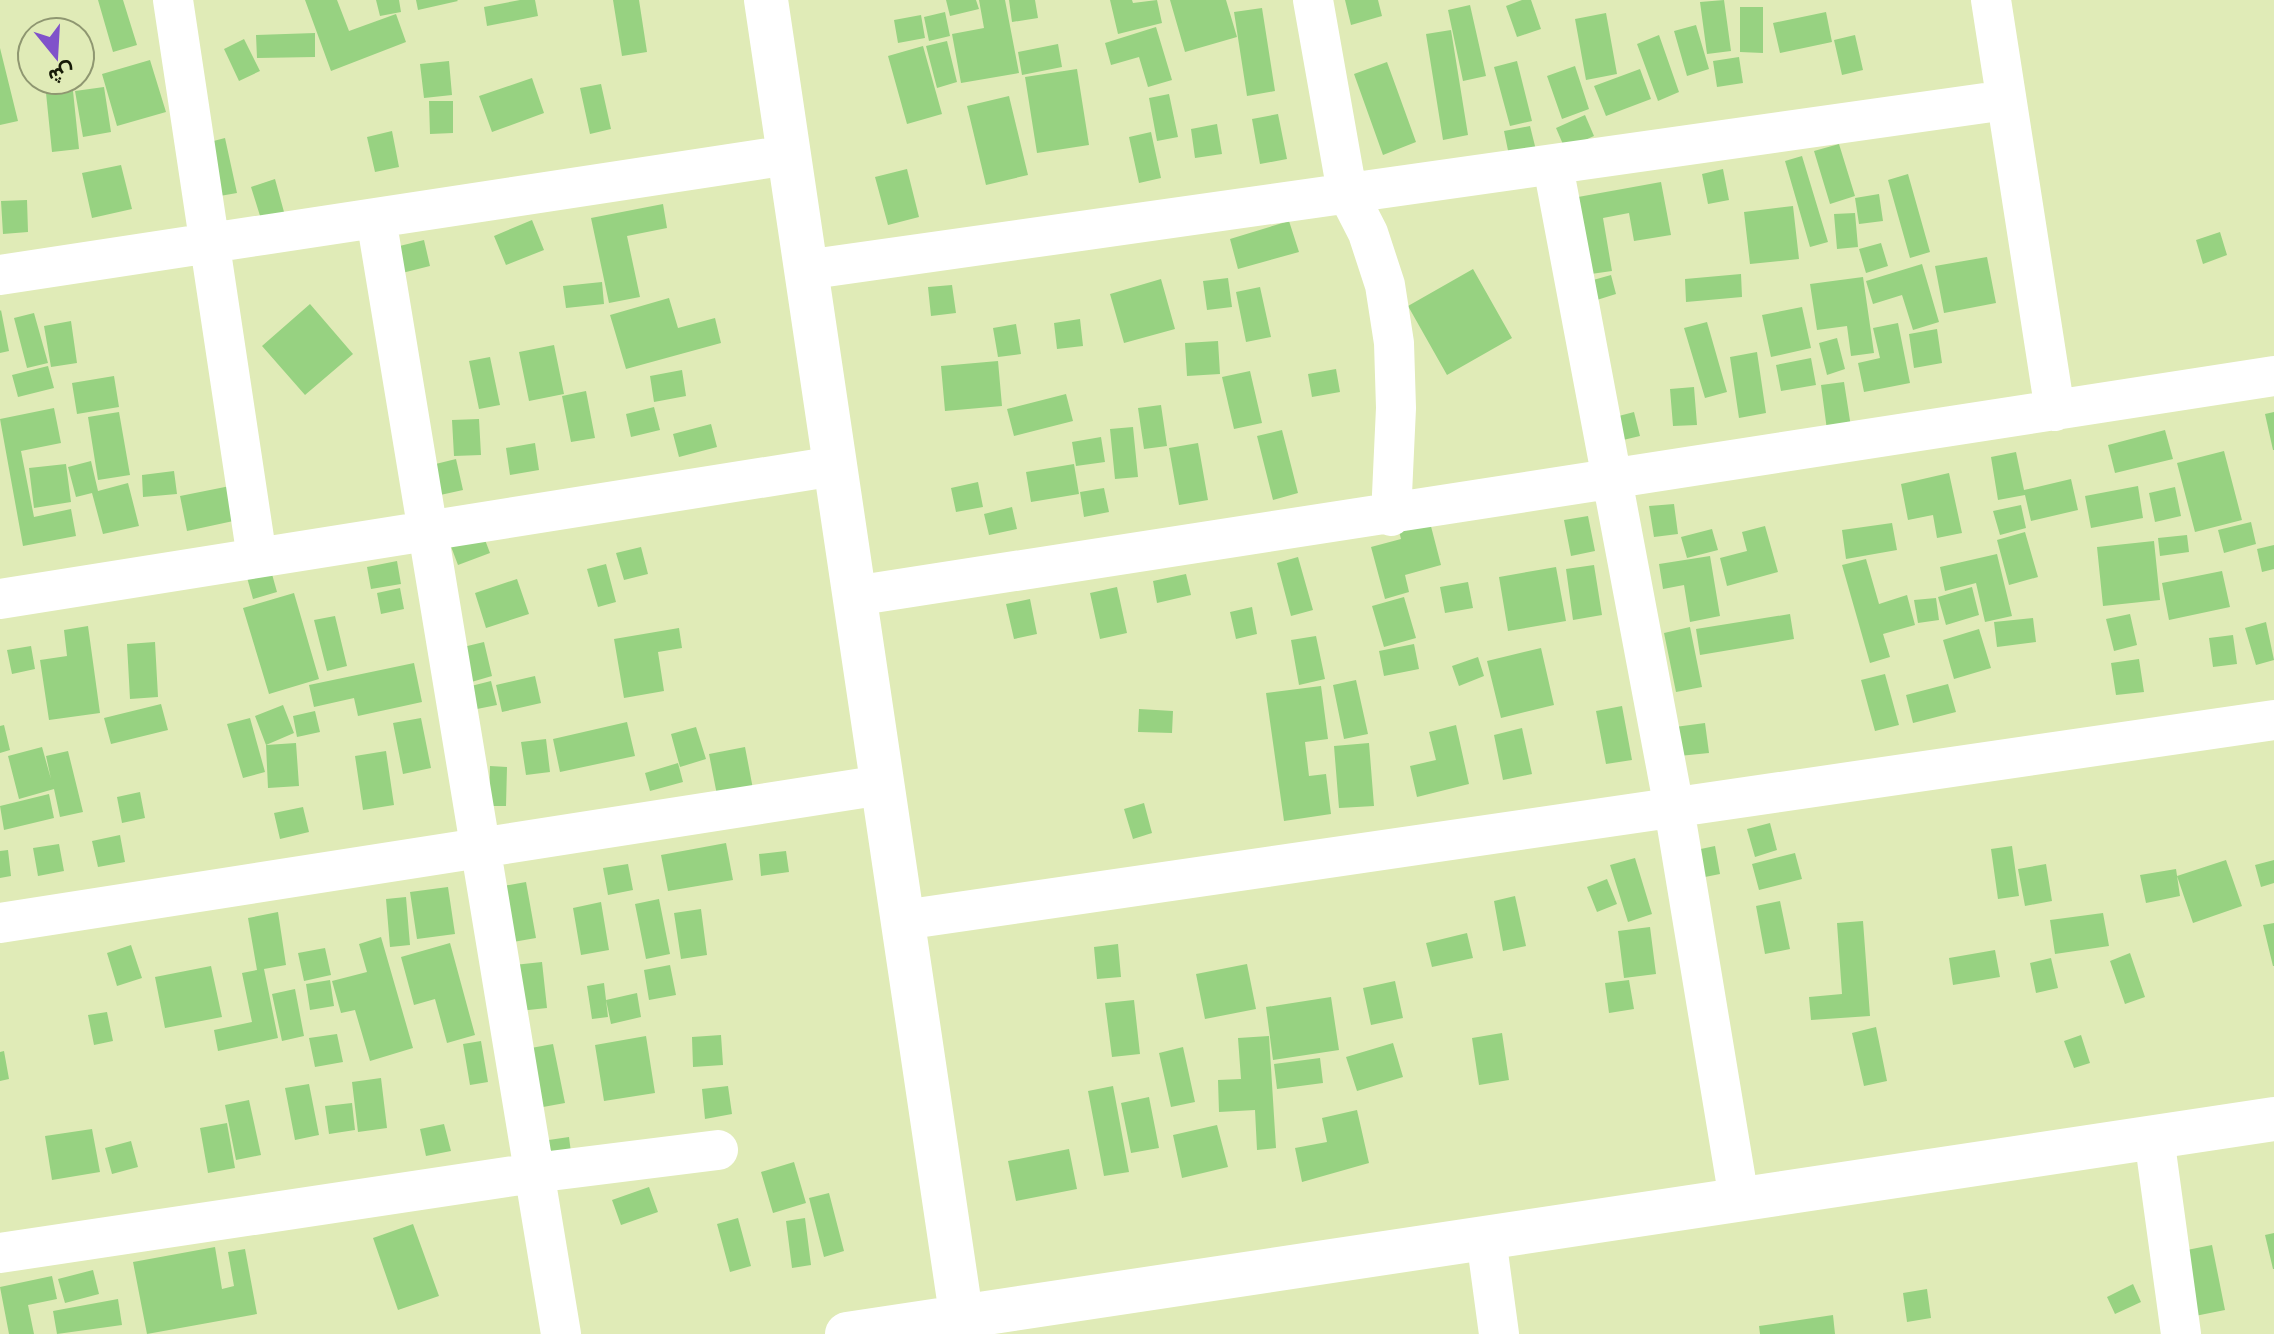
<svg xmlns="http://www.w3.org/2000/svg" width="2274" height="1334" viewBox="0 0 2274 1334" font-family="'Archivo Narrow',Vazirmatn,sans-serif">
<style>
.building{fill:#97d281}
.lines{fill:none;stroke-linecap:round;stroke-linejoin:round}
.street{stroke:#fff;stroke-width:40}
.secondary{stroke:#fff;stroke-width:44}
</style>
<rect width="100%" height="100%" fill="#e0ebb7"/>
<path class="building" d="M98 0H123L137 45 113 52Z
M305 0H337L349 31 396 14 406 42 331 71Z
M376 0H399L401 12 380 16Z
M416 0H457L458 1 418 10Z
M520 0H535L538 16 487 26 484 7Z
M613 0H639L647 52 622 56Z
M946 0H976L979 9 950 16Z
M979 0H1005L1019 73 961 83 952 34 984 28Z
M1009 0H1035L1038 18 1012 22Z
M1110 0H1132L1133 3 1157 0 1162 23 1118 34Z
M1170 0H1226L1237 37 1185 52Z
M1345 0H1378L1382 16 1351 25Z
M1522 0H1531L1541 29 1517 37 1506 6Z
M1724 0 1731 51 1707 54 1700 2Z
M1470 5 1486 76 1463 81 1448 10Z
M1740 7H1763V53L1740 52Z
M1262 8 1275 91 1247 96 1234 12Z
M945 12 950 36 929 41 924 17Z
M1826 12 1832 42 1780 53 1773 23Z
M1606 13 1617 74 1586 80 1575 19Z
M921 15 925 38 898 43 894 20Z
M1696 25 1709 69 1687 76 1674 31Z
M1156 27 1172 80 1148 87 1139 57 1111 65 1105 43Z
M1451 30 1468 135 1443 140 1426 34Z
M315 33V57L257 58 256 35Z
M1659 35 1679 92 1658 101 1637 44Z
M1855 35 1863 70 1842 75 1834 40Z
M244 39 260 71 239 81 224 49Z
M947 41 957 82 937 88 926 46Z
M1058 44 1062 67 1022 75 1018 52Z
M923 46 942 114 907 124 888 56Z
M0 48 18 121 0 125Z
M1739 57 1743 83 1717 87 1713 61Z
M150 60 166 112 117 126 102 74Z
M449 61 452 95 424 98 420 64Z
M1517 61 1532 121 1510 126 1494 67Z
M1387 62 1416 142 1383 155 1354 74Z
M1575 66 1589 109 1562 119 1547 76Z
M1077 69 1089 145 1037 153 1025 77Z
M1640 69 1651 99 1606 116 1594 86Z
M532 78 544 113 492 132 479 96Z
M601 84 611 129 590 134 580 88Z
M104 87 111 132 83 137 75 91Z
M73 91 79 149 52 152 46 93Z
M1169 94 1178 137 1157 141 1149 98Z
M1009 96 1028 175 986 185 967 106Z
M429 101H453V133L430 134Z
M1278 114 1287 159 1260 164 1252 119Z
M1585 115 1594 136 1565 149 1556 128Z
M1217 124 1222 154 1195 158 1191 129Z
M1530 126 1538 158 1511 165 1504 131Z
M392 131 399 167 375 172 367 137Z
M1151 132 1161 178 1139 183 1129 137Z
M225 138 237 193 214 197 202 144Z
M1839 144 1855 196 1830 204 1814 151Z
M1802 156 1828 242 1810 247 1785 161Z
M121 165 132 209 92 218 82 173Z
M907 169 919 217 888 225 875 177Z
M1723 169 1729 200 1708 204 1702 174Z
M1908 174 1930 252 1910 258 1888 180Z
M275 179 284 212 261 219 251 187Z
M1661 182 1671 235 1634 241 1629 213 1603 218 1612 271 1591 274 1578 197Z
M1879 194 1883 221 1859 224 1855 198Z
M27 200 28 232 3 234 1 201Z
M663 204 667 228 627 236 640 297 609 303 591 218Z
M1793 206 1799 259 1750 264 1744 212Z
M1855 213 1858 247 1837 249 1834 214Z
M532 220 544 250 506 265 494 236Z
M1289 221 1299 252 1238 269 1230 239Z
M2220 232 2227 255 2203 264 2196 240Z
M424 240 430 266 378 279 371 253Z
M1881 243 1888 266 1866 273 1859 249Z
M1987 257 1996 303 1944 313 1935 266Z
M1922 264 1939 322 1913 330 1902 295 1873 304 1866 281Z
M1473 269 1512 338 1447 375 1408 306Z
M1741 274 1742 297 1686 302 1685 279Z
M1611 275 1616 294 1584 304 1579 284Z
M1863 277 1874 353 1851 356 1847 326 1817 330 1810 284Z
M1228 278 1232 307 1207 310 1203 281Z
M1161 279 1175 329 1124 343 1110 294Z
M602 282 604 304 566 308 563 286Z
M952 285 956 313 931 316 928 287Z
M1260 287 1271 337 1246 342 1236 292Z
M669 298 678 328 715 318 721 343 626 369 610 315Z
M310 304 353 354 305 395 262 346Z
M1802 307 1811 348 1771 357 1762 315Z
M1 310 9 351 0 353V311Z
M34 313 48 363 27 368 14 318Z
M1080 319 1083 346 1057 349 1054 323Z
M71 321 77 363 51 367 44 326Z
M1707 322 1727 392 1705 398 1684 328Z
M1898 323 1910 383 1864 392 1858 363 1880 358 1873 328Z
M1016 324 1021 354 998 357 993 328Z
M1937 329 1942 363 1914 368 1909 334Z
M1837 338 1845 369 1827 375 1819 343Z
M1218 341 1220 374 1187 376 1185 343Z
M554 345 564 394 529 401 519 352Z
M1757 352 1766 413 1739 418 1730 357Z
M490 357 500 405 479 409 469 361Z
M1811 358 1816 385 1781 391 1776 365Z
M998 361 1002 406 945 411 941 366Z
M48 366 54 388 18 397 12 375Z
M1336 369 1340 392 1312 397 1308 374Z
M682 370 686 396 654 402 650 376Z
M1250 371 1262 423 1234 429 1222 377Z
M114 376 119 407 77 414 72 383Z
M1844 382 1851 427 1827 430 1821 385Z
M1694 387 1697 425 1673 426 1670 389Z
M586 391 595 438 571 442 562 396Z
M1066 394 1073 421 1014 436 1007 409Z
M1161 405 1167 446 1144 449 1138 408Z
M654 407 660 430 631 437 626 414Z
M54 408 61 443 21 451 34 517 71 509 76 536 23 546 0 419Z
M119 412 130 475 98 480 88 417Z
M1634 412 1640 436 1602 445 1596 422Z
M2274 412V450H2273L2265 414Z
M479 419 481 455 454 456 452 420Z
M711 424 717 447 679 457 673 434Z
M1133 427 1138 477 1115 479 1110 429Z
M1282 430 1298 493 1273 500 1257 436Z
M2165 430 2173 459 2115 473 2108 445Z
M1101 437 1105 462 1076 466 1072 442Z
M535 443 539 470 510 475 506 448Z
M1198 443 1208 500 1179 505 1169 448Z
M2224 451 2242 520 2195 532 2177 463Z
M2016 452 2024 490 2071 479 2078 510 2031 521 2025 495 1998 500 1991 457Z
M456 459 463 490 413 501 407 471Z
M91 461 98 491 128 483 139 526 103 534 92 493 76 497 68 467Z
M66 464 71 502 34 508 29 468Z
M1074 464 1079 494 1031 502 1026 472Z
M174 471 177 494 143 497 142 475Z
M1949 473 1962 533 1937 538 1933 515 1908 520 1901 484Z
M978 482 983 507 956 512 951 488Z
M230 486 238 520 187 531 180 496Z
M2138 486 2143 518 2091 528 2085 496Z
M2175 487 2181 516 2155 522 2149 493Z
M1104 488 1109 512 1084 517 1080 492Z
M1674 504 1678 534 1654 537 1649 506Z
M2021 505 2026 528 2000 535 1993 511Z
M1012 507 1017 529 989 535 984 514Z
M1426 507 1441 565 1405 575 1409 592 1385 599 1371 547 1401 539 1395 515Z
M1588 516 1595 551 1571 556 1564 520Z
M2251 522 2256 544 2224 553 2218 530Z
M1892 523 1897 550 1846 559 1842 530Z
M479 524 490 553 458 565 447 536Z
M1765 526 1778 572 1727 586 1720 558 1747 551 1742 532Z
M1712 529 1718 550 1687 558 1681 537Z
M2025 532 2038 577 2009 585 1997 540Z
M2187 535 2189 552 2160 556 2158 538Z
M2154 541 2160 600 2103 606 2097 547Z
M2274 545V569L2262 572 2257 549Z
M641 547 648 574 624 580 616 553Z
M265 549 277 592 253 599 241 556Z
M1997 554 2012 616 1985 622 1976 583 1945 591 1940 567Z
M1710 556 1720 616 1690 622 1684 585 1663 589 1659 564Z
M1298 557 1313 610 1291 616 1277 563Z
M1866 559 1879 604 1907 595 1915 625 1883 634 1890 657 1870 663 1842 565Z
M397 561 401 584 371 589 367 567Z
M606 564 616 602 598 607 587 569Z
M1594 565 1602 615 1573 620 1566 569Z
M1556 567 1566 621 1508 631 1499 577Z
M2222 571 2230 607 2169 620 2162 583Z
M1186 574 1191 595 1157 603 1153 581Z
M517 579 529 614 486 628 475 593Z
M1468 582 1473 608 1445 613 1440 587Z
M1117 587 1127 633 1100 639 1090 593Z
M1972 587 1979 615 1946 625 1938 597Z
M400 588 404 609 381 614 377 593Z
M294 593 319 679 269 694 243 608Z
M1404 597 1416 638 1384 647 1372 606Z
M1936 598 1939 620 1918 623 1914 600Z
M1030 599 1037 634 1014 639 1006 604Z
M1252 607 1257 634 1236 639 1230 612Z
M1790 614 1794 639 1700 655 1696 629Z
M2130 614 2137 645 2114 651 2106 619Z
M335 616 347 666 327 671 314 620Z
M2033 618 2036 642 1997 647 1994 622Z
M2266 622 2274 660 2256 665 2245 628Z
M88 626 100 713 49 720 40 660 67 656 64 630Z
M1690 627 1702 687 1676 692 1664 633Z
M679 628 682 648 658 652 664 691 624 698 614 639Z
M1979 629 1991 668 1954 679 1943 640Z
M2233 635 2237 664 2213 667 2209 638Z
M1316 636 1325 679 1299 685 1291 640Z
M155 642 158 697 130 699 127 644Z
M484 642 492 676 468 683 459 648Z
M1414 644 1419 669 1384 676 1379 651Z
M31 646 35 669 12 674 7 650Z
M1541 648 1554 705 1501 718 1487 661Z
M1478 657 1484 676 1459 686 1452 666Z
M2139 659 2144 692 2116 695 2111 663Z
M414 663 422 702 358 716 354 698 314 707 309 685Z
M1885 674 1899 725 1875 731 1861 680Z
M535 676 541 703 502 712 496 685Z
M1356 680 1368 734 1344 739 1333 685Z
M491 681 497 705 472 710 467 687Z
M1948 684 1956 712 1913 723 1906 695Z
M1321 686 1328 739 1305 742 1309 776 1326 774 1331 814 1284 821 1266 693Z
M161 704 168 730 111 744 104 718Z
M283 705 294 733 266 745 255 716Z
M1622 706 1632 760 1606 764 1596 711Z
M1139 709 1173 711 1172 733 1138 732Z
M315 711 320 732 297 737 293 716Z
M250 718 265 772 243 778 227 724Z
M421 718 431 768 403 774 393 723Z
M627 722 635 756 560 772 553 739Z
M1705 723 1709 753 1679 756 1675 727Z
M4 725 10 750 0 753V726Z
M1456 725 1469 784 1417 797 1410 766 1436 760 1429 732Z
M696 727 706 759 680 767 671 734Z
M1522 728 1532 774 1503 780 1494 735Z
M546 739 550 772 526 775 521 742Z
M296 743 299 786 268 788 266 745Z
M1369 743 1374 806 1339 808 1334 746Z
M42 747 51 779 46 756 68 751 83 812 60 817 54 789 19 799 8 756Z
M745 747 753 789 717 795 709 754Z
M386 751 394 805 363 810 355 756Z
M678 763 683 782 650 791 645 773Z
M490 766 507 767 506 806H489Z
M140 792 145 818 122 823 117 797Z
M49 794 54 818 4 830 0 806Z
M1144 803 1152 833 1133 839 1124 809Z
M303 807 309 832 280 839 274 813Z
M1770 823 1777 850 1755 857 1747 829Z
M120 835 125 862 98 867 92 841Z
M726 843 733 880 668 891 661 855Z
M59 844 64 871 38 876 33 848Z
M1715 846 1720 874 1700 878 1696 850Z
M2012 846 2019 896 1998 899 1991 849Z
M8 850 11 876 0 878V851Z
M786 851 789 872 761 876 759 854Z
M1795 853 1802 879 1759 890 1752 864Z
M1635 858 1652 914 1628 922 1610 865Z
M2226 860 2242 906 2193 923 2177 876Z
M2274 860V883L2261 887 2255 865Z
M628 864 633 890 608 895 603 868Z
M2046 864 2052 901 2025 906 2018 869Z
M2176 869 2180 896 2146 903 2140 875Z
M1607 879 1617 904 1597 912 1587 887Z
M526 882 536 938 513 942 503 886Z
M448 887 455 934 417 939 410 892Z
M1515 896 1526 946 1503 951 1494 901Z
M406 897 410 945 390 947 386 899Z
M659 899 670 954 646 959 635 904Z
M1780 901 1790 949 1765 954 1756 906Z
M601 902 609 950 581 955 573 908Z
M701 909 707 955 681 959 674 913Z
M278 912 286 965 264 969 278 1038 218 1051 214 1030 252 1022 242 973 257 970 248 918Z
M2103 913 2109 946 2055 954 2050 920Z
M1863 921 1870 1016 1811 1020 1809 997 1842 994 1837 923Z
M2274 923V966H2273L2263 925Z
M1650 927 1656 974 1624 978 1618 931Z
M1467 933 1473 958 1432 967 1426 943Z
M381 937 413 1048 370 1061 355 1010 341 1013 332 981 367 972 359 944Z
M450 943 475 1035 447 1043 435 999 414 1005 401 957Z
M1118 944 1121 977 1097 979 1094 947Z
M131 945 142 978 117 986 107 953Z
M325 948 331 975 304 981 298 953Z
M1995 950 2000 977 1953 985 1949 958Z
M2130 953 2145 997 2125 1004 2110 961Z
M2051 958 2058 988 2036 993 2030 963Z
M542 962 547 1008 519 1011 514 965Z
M1247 964 1256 1009 1205 1019 1196 974Z
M670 965 676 995 649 1000 644 970Z
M211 966 222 1017 165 1028 155 977Z
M330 980 334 1006 310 1010 306 984Z
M1629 980 1634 1009 1609 1013 1605 983Z
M1395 981 1403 1018 1371 1025 1363 988Z
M604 983 606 1000 637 993 641 1017 611 1024 606 1000 608 1017 592 1019 587 986Z
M295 989 304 1036 282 1041 272 994Z
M1331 997 1339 1050 1273 1060 1266 1007Z
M1134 1000 1140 1054 1112 1057 1105 1003Z
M107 1012 113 1041 94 1045 88 1015Z
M1876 1027 1887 1081 1864 1086 1852 1033Z
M1502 1033 1509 1080 1479 1085 1472 1038Z
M337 1034 343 1062 315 1067 309 1038Z
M721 1035 723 1065 693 1067 692 1037Z
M2081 1035 2090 1063 2074 1068 2064 1041Z
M646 1036 655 1093 604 1101 595 1045Z
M1269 1036 1276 1148 1257 1150 1255 1110 1219 1112 1218 1080 1241 1079 1238 1038Z
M481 1041 488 1082 470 1085 463 1044Z
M1393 1043 1403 1077 1357 1091 1346 1057Z
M553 1044 565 1103 543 1107 531 1048Z
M1183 1047 1195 1102 1171 1107 1159 1053Z
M4 1051 9 1079 0 1081V1052Z
M1320 1058 1323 1083 1277 1089 1274 1064Z
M381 1078 387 1128 358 1132 352 1082Z
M309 1084 319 1135 295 1140 285 1088Z
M728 1086 732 1114 705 1119 702 1089Z
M1113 1086 1129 1172 1104 1176 1088 1091Z
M1149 1097 1159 1148 1131 1153 1121 1103Z
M249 1100 261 1155 236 1160 225 1105Z
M352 1103 355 1130 329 1134 325 1106Z
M1357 1110 1369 1163 1302 1182 1295 1148 1327 1142 1322 1118Z
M227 1123 235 1168 208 1173 200 1128Z
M444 1124 451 1151 426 1156 420 1129Z
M1217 1125 1228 1167 1182 1178 1173 1135Z
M92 1129 100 1172 52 1180 45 1136Z
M569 1137 574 1176 542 1141Z
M131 1141 138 1167 112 1174 105 1148Z
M1069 1149 1077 1189 1016 1201 1008 1161Z
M794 1162 806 1203 773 1213 761 1172Z
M649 1187 658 1212 621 1225 612 1200Z
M829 1193 844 1251 824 1257 809 1198Z
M738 1218 751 1266 730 1272 717 1224Z
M805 1218 811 1265 792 1268 786 1221Z
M413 1224 439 1296 398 1310 373 1238Z
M2274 1233V1269H2273L2265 1235Z
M2212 1245 2225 1310 2195 1316 2182 1251Z
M215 1247 222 1289 234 1286 228 1252 245 1249 257 1314 147 1334 133 1262Z
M93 1270 99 1294 65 1303 58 1279Z
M52 1276 57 1299 28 1305 34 1334H9L0 1287Z
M2133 1284 2141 1302 2115 1314 2107 1297Z
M1927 1289 1931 1318 1907 1322 1903 1293Z
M118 1299 122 1325 57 1334 53 1311Z
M1833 1315 1835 1334H1760L1759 1326Z"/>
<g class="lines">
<path class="street" d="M173 0 257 558
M1313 0 1347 192 1368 233 1385 285 1394 343 1396 408 1391 516
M1991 0 2055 411
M1553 166 1674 808 1739 1199
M376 218 561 1334
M805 270 2006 100
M0 275 789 155
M854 596 2274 376
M0 599 835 466
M903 920 2274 720
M0 923 882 785
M2154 1137 2181 1334
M1486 1238 1499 1334
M0 1253 534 1173 718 1150"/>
<path class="secondary" d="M766 0 964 1334
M847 1334 2274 1119"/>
</g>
<g transform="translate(56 56) rotate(162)"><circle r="38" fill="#e0ebb7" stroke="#8f9771" stroke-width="2"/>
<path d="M0-6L14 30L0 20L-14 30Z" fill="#8052ca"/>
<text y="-12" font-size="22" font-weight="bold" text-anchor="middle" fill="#161a07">ش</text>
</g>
</svg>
